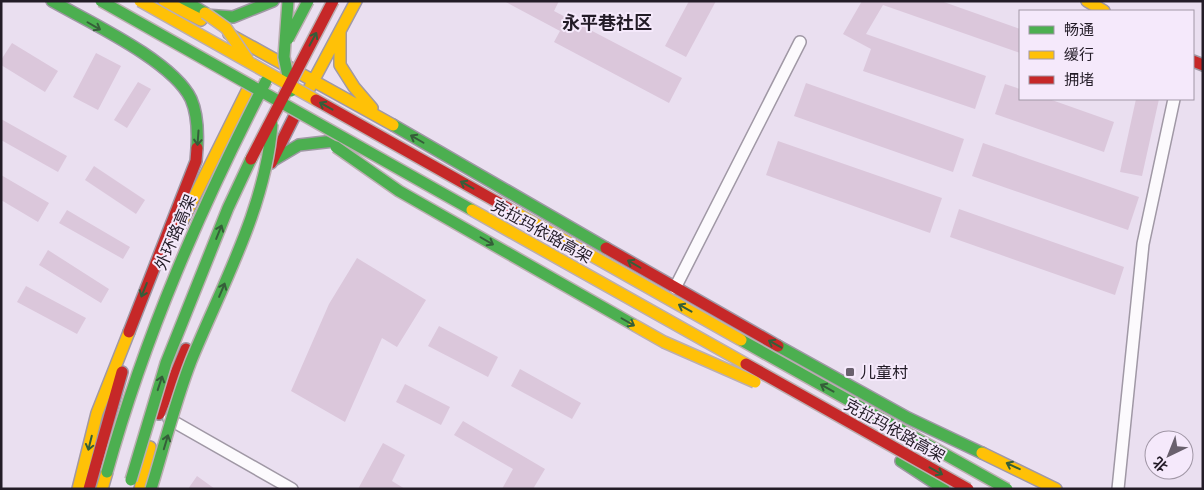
<svg xmlns="http://www.w3.org/2000/svg" width="1204" height="490" viewBox="0 0 1204 490" font-family="Montserrat,'Noto Sans SC',sans-serif">
<style>
.building{fill:#dbc7db}
.lines{fill:none;stroke-linecap:round;stroke-linejoin:round}
.street-casing{stroke:#a098a5;stroke-width:14}
.fast-casing{stroke:#a098a5;stroke-width:14}
.slow-casing{stroke:#a098a5;stroke-width:14}
.jam-casing{stroke:#a098a5;stroke-width:14}
.street{stroke:#fcfafd;stroke-width:11}
.fast{stroke:#4caf50;stroke-width:11}
.slow{stroke:#ffc107;stroke-width:11}
.jam{stroke:#c62828;stroke-width:11}
.fast-bridge-casing{stroke:#bbaeb1;stroke-width:14;stroke-linecap:butt}
.slow-bridge-casing{stroke:#bbaeb1;stroke-width:14;stroke-linecap:butt}
.jam-bridge-casing{stroke:#bbaeb1;stroke-width:14;stroke-linecap:butt}
.fast-bridge{stroke:#4caf50;stroke-width:11}
.slow-bridge{stroke:#ffc107;stroke-width:11}
.jam-bridge{stroke:#c62828;stroke-width:11}
.oneway{stroke:#355e39}
.poi-dot{fill:#69606d;stroke:#f5e9fb;stroke-width:2}
.labels{text-anchor:middle;stroke-width:4;stroke-linejoin:round;paint-order:stroke}
.street-label{font-size:16px;fill:#231c27;stroke:#f5e9fb}
.poi-label{font-size:16px;fill:#231c27;stroke:#f5e9fb;text-anchor:start}
.neighbourhood-label{font-size:18px;font-weight:bold;fill:#231c27;stroke:#f5e9fb}
</style>
<rect width="100%" height="100%" fill="#eadff0"/>
<path class="building" d="M504 1H559L554 11 682 78 669 103 554 42 560 31Z
M689 1H716L686 57 665 46Z
M862 1H941L1020 29V53L883 5 866 34 986 76 975 109 863 71 871 49 843 34Z
M12 43 58 71 45 92 1 65V60Z
M96 53 121 66 98 110 73 97Z
M138 82 151 89 127 128 114 120Z
M806 83 964 139 953 172 794 116Z
M1005 84 1020 89V99H1049L1114 122 1104 152 995 114Z
M1136 99H1159L1142 176 1120 172Z
M1 119 67 156 58 172 1 140Z
M778 141 942 198 930 233 766 175Z
M983 143 1139 197 1128 230 972 176Z
M94 166 145 200 136 214 85 180Z
M1 175 49 203 38 222 1 200Z
M959 209 1124 267 1115 295 950 237Z
M67 210 130 247 123 259 59 223Z
M48 250 109 289 101 303 39 265Z
M357 258 426 300 397 347 382 338 345 422 291 391 329 304Z
M26 286 86 318 77 334 17 302Z
M439 326 498 357 488 377 428 346Z
M520 369 581 403 572 419 511 386Z
M405 384 450 407 441 425 396 402Z
M463 421 545 469 533 489H502L513 469 454 435Z
M383 443 405 455 392 481 405 489H358Z
M197 476 215 489H188Z"/>
<g class="lines">
<defs>
<path id="street" d="M675 288 800 42
M169 419 292 489
M1118 489 1143 244 1174 99"/>
<path id="fast" d="M52 1C89 22 173 61 191 99 198 115 198 132 197 148
M185 1 205 13
M204 15 233 17 273 1
M393 125 606 248
M272 161 299 145 343 140
M778 346 908 418 982 453
M901 461 944 489"/>
<path id="slow" d="M164 1 201 20
M1087 1 1104 11
M340 32V65L354 87 372 108
M229 34 393 125
M309 89 356 1
M180 226 249 87
M982 453 1056 489
M78 489 97 413 129 332
M102 489 107 472
M140 489 150 447"/>
<path id="jam" d="M1193 61 1203 65
M271 163 296 113
M606 248 778 346
M129 332 196 161 197 148
M159 414 186 349
M89 489 122 372"/>
</defs>
<use href="#street" class="street-casing"/>
<use href="#fast" class="fast-casing"/>
<use href="#slow" class="slow-casing"/>
<use href="#jam" class="jam-casing"/>
<use href="#street" class="street"/>
<use href="#fast" class="fast"/>
<use href="#slow" class="slow"/>
<use href="#jam" class="jam"/>
<defs>
<path id="fast-bridge" d="M101 1 472 210
M288 1 284 57 291 91
M288 39 308 1
M336 147 399 191 634 325
M741 340 1007 489
M107 472C145 335 201 207 266 81
M131 480 166 363 228 208 251 159
M151 489C164 447 175 402 191 361 222 285 266 207 272 124"/>
<path id="slow-bridge" d="M140 1 316 100
M205 13 226 28 248 60
M472 210 746 364
M513 211 741 340
M634 325 664 342 755 382"/>
<path id="jam-bridge" d="M316 100 513 211
M251 159 333 1
M746 364 968 489"/>
</defs>
<use href="#fast-bridge" class="fast-bridge-casing"/>
<use href="#slow-bridge" class="slow-bridge-casing"/>
<use href="#jam-bridge" class="jam-bridge-casing"/>
<use href="#fast-bridge" class="fast-bridge"/>
<use href="#slow-bridge" class="slow-bridge"/>
<use href="#jam-bridge" class="jam-bridge"/>
</g>
<defs><path id="oneway-shaft" d="M-6 0H5M1.5-3L5.5 0L1.5 3" fill="none" stroke-width="1.6" stroke-linecap="round" stroke-linejoin="round" transform="scale(1.25)"/></defs>
<g class="oneway">
<use href="#oneway-shaft" transform="translate(94 26) rotate(30)"/>
<use href="#oneway-shaft" transform="translate(313 39) rotate(-62)"/>
<use href="#oneway-shaft" transform="translate(326 106) rotate(-151)"/>
<use href="#oneway-shaft" transform="translate(198 138) rotate(94)"/>
<use href="#oneway-shaft" transform="translate(417 139) rotate(-150)"/>
<use href="#oneway-shaft" transform="translate(467 185) rotate(-151)"/>
<use href="#oneway-shaft" transform="translate(219 232) rotate(-68)"/>
<use href="#oneway-shaft" transform="translate(487 241) rotate(30)"/>
<use href="#oneway-shaft" transform="translate(634 264) rotate(-150)"/>
<use href="#oneway-shaft" transform="translate(144 290) rotate(112)"/>
<use href="#oneway-shaft" transform="translate(222 290) rotate(-67)"/>
<use href="#oneway-shaft" transform="translate(685 308) rotate(-151)"/>
<use href="#oneway-shaft" transform="translate(628 322) rotate(30)"/>
<use href="#oneway-shaft" transform="translate(775 344) rotate(-151)"/>
<use href="#oneway-shaft" transform="translate(160 383) rotate(-72)"/>
<use href="#oneway-shaft" transform="translate(827 388) rotate(-151)"/>
<use href="#oneway-shaft" transform="translate(166 442) rotate(-73)"/>
<use href="#oneway-shaft" transform="translate(90 443) rotate(104)"/>
<use href="#oneway-shaft" transform="translate(1013 466) rotate(-155)"/>
<use href="#oneway-shaft" transform="translate(936 471) rotate(29)"/>
</g>
<rect class="poi-dot" x="845" y="367" width="10" height="10" rx="2.5"/>
<g class="labels">
<g class="street-label">
<text transform="translate(542 231) rotate(29)" y="6">克拉玛依路高架</text>
<text transform="translate(175 232) rotate(-67)" y="6">外环路高架</text>
<text transform="translate(895 430) rotate(29)" y="6">克拉玛依路高架</text>
</g>
<g class="poi-label">
<text x="860" y="378">儿童村</text>
</g>
<g class="neighbourhood-label">
<text x="607" y="29">永平巷社区</text>
</g>
</g>
<rect width="1204" height="490" fill="none" stroke="#231c27" stroke-width="5"/>
<rect x="1019" y="10" width="175" height="90" fill="#f5e9fb" stroke="#a197a6"/>
<rect x="1029" y="26" width="25" height="8" fill="#4caf50" stroke="#a197a6"/>
<text x="1064" y="35" font-size="15" fill="#231c27">畅通</text>
<rect x="1029" y="51" width="25" height="8" fill="#ffc107" stroke="#a197a6"/>
<text x="1064" y="60" font-size="15" fill="#231c27">缓行</text>
<rect x="1029" y="76" width="25" height="8" fill="#c62828" stroke="#a197a6"/>
<text x="1064" y="85" font-size="15" fill="#231c27">拥堵</text>
<g transform="translate(1169 455) rotate(223)"><circle r="24" fill="#f5e9fb" stroke="#a197a6"/>
<path d="M0-4L9 19L0 12L-9 19Z" fill="#69606d"/>
<text y="-8" font-size="14" font-weight="bold" text-anchor="middle" fill="#231c27">北</text>
</g>
</svg>
